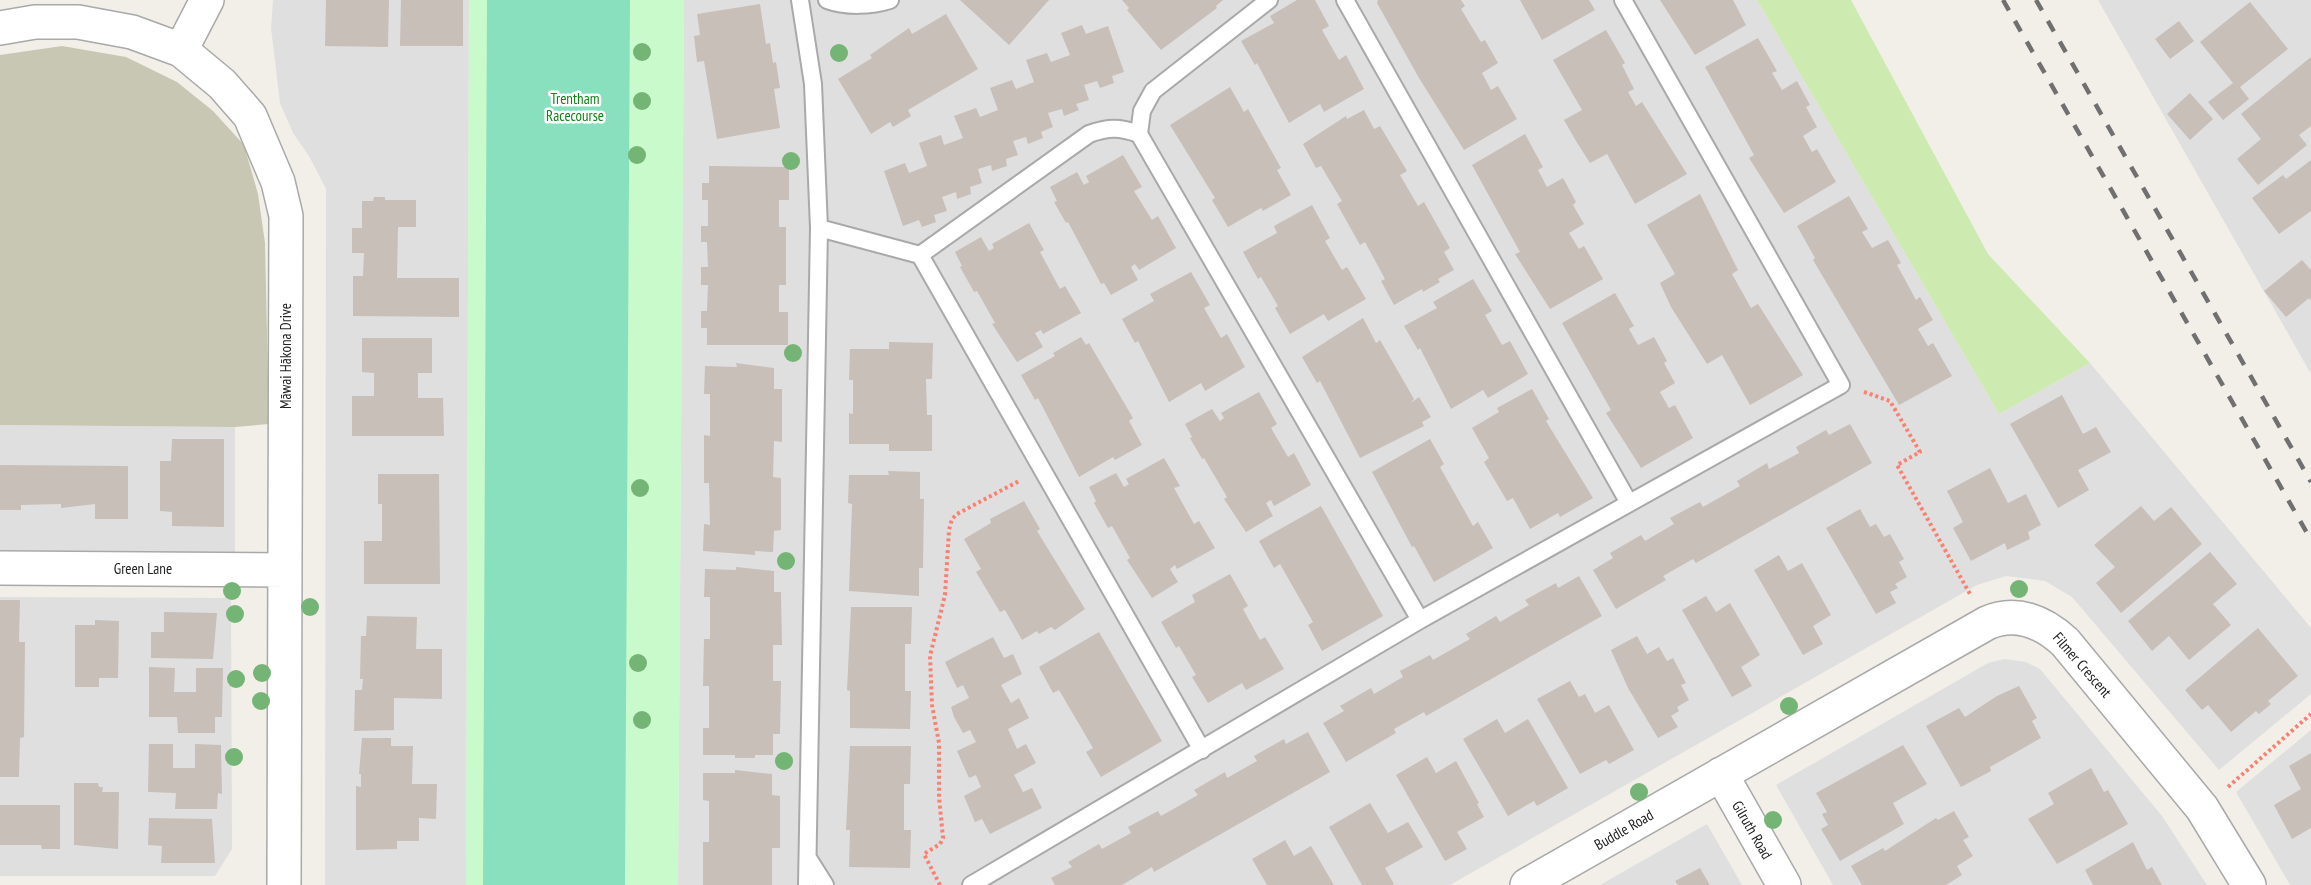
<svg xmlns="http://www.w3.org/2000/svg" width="2311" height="885" viewBox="0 0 2311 885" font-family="'PT Sans Narrow',sans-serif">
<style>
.residential{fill:#e0dfdf}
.construction{fill:#c7c7b4}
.grass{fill:#cdebb0}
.park{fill:#c8facc}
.pitch{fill:#88e0be}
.building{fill:#c7bfb8}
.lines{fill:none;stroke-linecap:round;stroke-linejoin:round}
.lane-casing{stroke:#a9a9a9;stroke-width:20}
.street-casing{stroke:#a9a9a9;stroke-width:36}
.path{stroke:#fa8072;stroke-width:4;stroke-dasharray:3 3;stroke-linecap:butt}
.lane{stroke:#fff;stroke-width:16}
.street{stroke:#fff;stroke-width:33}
.rail{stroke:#707070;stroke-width:4.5;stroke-dasharray:12 12;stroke-linecap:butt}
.tree{fill:#74b475}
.labels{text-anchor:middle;stroke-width:5;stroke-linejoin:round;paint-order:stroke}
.park-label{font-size:15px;fill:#0c8416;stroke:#fff}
.street-label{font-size:15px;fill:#222;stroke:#fff}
</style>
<rect width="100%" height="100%" fill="#f2efe9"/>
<path class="residential" d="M273 0H469L466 885H325L326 189 309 156 293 133 280 103 271 28Z
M684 0H1757L1999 414 2090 363 2311 628V694L2219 770 2072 597 2045 581 2006 576 1977 585 1450 885H678Z
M2098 0H2311V374Z
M0 425 235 427V553L0 551Z
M0 597 231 598 232 849 215 876H0Z
M2004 659 2026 662 2040 669 2162 816 2207 885H1833L1776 785 1988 663Z
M2311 730V885H2290L2236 792Z
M1707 824 1742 885H1600Z"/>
<path class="construction" d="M62 46 126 57 177 82 213 111 244 145 258 194 265 243 269 424 235 427 0 425V55Z"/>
<path class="grass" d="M1757 0H1851L1988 254 2090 363 1999 414Z"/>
<path class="park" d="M469 0H684L678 885H466Z"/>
<path class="pitch" d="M487 0H630L625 885H483Z"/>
<path class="building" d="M326 0H389L388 47 325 46Z
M401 0H463V46H400Z
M960 0H1049L1009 45Z
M1122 0H1223L1216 6 1217 8 1161 50 1127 10 1129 8Z
M1297 0H1315L1329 26 1322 30 1339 60 1346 55 1364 89 1324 112 1320 104 1289 123 1257 63 1255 65 1241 41 1274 23 1270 16Z
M1378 0H1461L1465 6 1461 9 1481 42 1485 40 1498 63 1482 73 1491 90 1498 86 1517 119 1464 150 1419 78 1377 3Z
M1520 0H1589L1595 10 1542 40Z
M1660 0H1733L1746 25 1695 55Z
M2250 2 2288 49 2240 87 2249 99 2223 120 2208 102 2233 83 2200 42Z
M760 4 766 44 770 43 773 63 776 62 780 88 774 89 780 128 717 139 704 61 697 62 694 36 700 35 697 14Z
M946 14 978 69 908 110 911 116 893 127 890 122 871 134 838 79 872 58 870 55 909 28 912 34Z
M2179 21 2194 41 2170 59 2155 39Z
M1082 25 1086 34 1108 26 1124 72 1112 76 1114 83 1100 88 1097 81 1084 85 1089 100 1076 104 1079 110 1064 116 1062 109 1048 113 1053 127 1041 132 1043 138 1028 144 1026 137 1013 141 1018 155 1006 159 1007 166 992 171 991 165 978 169 982 183 970 187 971 194 957 199 956 192 942 197 947 211 934 215 936 222 922 227 919 220 903 226 884 171 905 163 909 173 927 166 919 143 941 135 944 145 963 138 954 116 976 108 980 117 998 110 990 88 1012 80 1016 89 1034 82 1026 60 1047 53 1051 62 1070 55 1061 33Z
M1606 30 1625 63 1622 65 1634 89 1628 92 1636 106 1642 102 1687 174 1635 204 1607 154 1590 163 1576 141 1564 120 1582 110 1553 60Z
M1758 38 1777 71 1772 73 1782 90 1797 81 1810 105 1806 107 1817 127 1803 136 1812 152 1817 149 1836 182 1784 213 1749 158 1754 155 1705 67Z
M2311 57V126L2299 135 2307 145 2258 185 2237 159 2261 139 2241 114Z
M1230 87 1244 112 1248 109 1281 168 1277 170 1291 195 1263 211 1261 208 1228 227 1212 200 1215 198 1170 125Z
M2190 93 2213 119 2190 140 2167 114Z
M1364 110 1374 129 1380 126 1407 171 1400 175 1418 206 1424 202 1450 248 1444 252 1454 270 1438 279 1440 282 1423 292 1422 289 1394 305 1381 281 1385 279 1365 242 1360 245 1337 204 1342 201 1321 166 1316 168 1303 144 1346 116 1347 119Z
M1525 134 1543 167 1538 170 1547 187 1563 178 1576 202 1573 205 1584 224 1569 233 1579 249 1584 246 1603 279 1550 309 1515 254 1520 252 1472 165Z
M1123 155 1142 187 1134 191 1152 220 1158 216 1176 248 1139 270 1135 264 1131 267 1138 280 1111 295 1104 283 1101 284 1068 222 1066 223 1054 202 1057 201 1050 187 1077 172 1084 185 1089 182 1086 176Z
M2311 160V211L2279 234 2252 198 2283 175 2286 179Z
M709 166 789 167V200H779V227H786V285H779V312H788V345H707V328H701V311H707L708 285H701V267H708L707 242H701V226H708V200H702V183H709Z
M1700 194 1738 270 1732 274 1751 308 1758 304 1803 375 1750 405 1722 355 1707 364 1671 307 1660 283 1675 274 1647 225Z
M1849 196 1868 229 1862 232 1872 248 1888 240 1901 263 1897 265 1916 300 1920 297 1933 320 1918 329 1928 346 1933 343 1952 376 1899 405 1813 260 1815 258 1797 226Z
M374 197H385V200H416V227H398L397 278H459V317L353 316V276H363L364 253H352V228H362V201H373Z
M1312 205 1330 238 1325 241 1342 270 1347 267 1366 299 1328 321 1324 314 1290 334 1275 308 1278 306 1261 277 1258 279 1243 252 1277 233 1274 226Z
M1029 223 1044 250 1040 252 1060 289 1065 286 1081 313 1043 334 1041 330 1035 333 1043 347 1017 362 992 324 995 323 977 291 974 292 960 267 962 266 955 252 981 237 989 251 994 248 992 244Z
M2302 260 2311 270V301L2309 298 2286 317 2264 291Z
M1191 272 1210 305 1204 308 1221 338 1227 334 1245 367 1205 391 1201 383 1169 402 1138 341 1135 343 1122 319 1154 301 1150 294Z
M1473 279 1492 311 1485 315 1502 345 1510 341 1528 374 1488 398 1483 390 1451 409 1420 348 1418 350 1404 326 1437 308 1433 302Z
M1615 293 1634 326 1629 329 1638 345 1654 337 1667 361 1664 363 1675 383 1660 392 1669 408 1675 405 1693 438 1641 468 1606 413 1611 410 1562 323Z
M1363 318 1376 343 1380 340 1414 399 1411 403 1419 397 1431 417 1422 422 1424 426 1360 458 1320 381 1317 383 1302 357Z
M1081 337 1086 345 1089 343 1133 418 1129 421 1142 445 1115 460 1113 457 1079 477 1038 398 1035 400 1021 375 1055 356 1053 353Z
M362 338H432V373H418V398H443L444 436H352V396H374V373L362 372Z
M889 342 933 343 932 379H926L927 415H932V451H889V444H849V413L853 414V380H849L850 349H889Z
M736 363 774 368V389H782V442L774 441 773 477 781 478V530L774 531 773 552 755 551V555L703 551 704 524 710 525 709 483H704V435L710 436V394H704L705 366 737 367Z
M1532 389 1549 419 1546 421 1593 498 1560 517 1558 513 1530 529 1513 498 1507 501 1484 462 1489 458 1472 428 1499 412 1497 408Z
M1259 392 1277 424 1271 428 1288 457 1294 453 1311 485 1274 506 1271 500 1266 503 1273 516 1246 532 1224 499 1227 497 1204 458 1202 459 1190 438 1192 437 1185 424 1212 409 1220 421 1224 418 1221 413Z
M2062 395 2083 434 2096 427 2111 452 2078 470 2089 490 2058 508 2010 424Z
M1850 424 1872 463 1696 563 1693 559 1663 576 1666 580 1616 609 1593 570 1613 558 1610 553 1641 535 1645 541 1674 524 1670 518 1700 502 1703 507 1740 486 1737 481 1767 463 1769 469 1799 453 1796 447 1826 430 1829 435Z
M172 439H224V527L172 526V512L160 511V461H171Z
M1430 439 1444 464 1440 467 1473 526 1478 522 1493 548 1434 582 1414 546 1412 547 1372 472Z
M1164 458 1180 486 1174 488 1194 524 1199 521 1215 548 1177 569 1175 565 1170 569 1178 582 1152 598 1127 560 1130 558 1112 526 1108 528 1094 503 1096 501 1089 487 1116 473 1124 487 1129 484 1126 479Z
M0 465 128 466V519H95V504L61 508V504L21 505V510H0Z
M1990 468 2008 503 2026 494 2041 525 2028 532 2030 539 2007 550 2005 543 1971 561 1953 528 1963 522 1947 491Z
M888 471 920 472V499H924L923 568H919V596L849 591 852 504 848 503 849 475H889Z
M378 474H439L440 584H364V541H382V504H378Z
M1024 501 1040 529 1037 531 1085 609 1055 630 1051 627 1039 634 1037 631 1022 640 1005 610 1000 612 976 572 981 569 964 539 991 523 990 519Z
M1321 506 1383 616 1322 651 1308 625 1313 622 1280 564 1274 568 1259 541Z
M2141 506 2154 521 2171 507 2202 544 2121 613 2096 583 2115 567 2094 545Z
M1860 509 1870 527 1876 524 1884 537 1890 534 1904 559 1899 562 1907 577 1895 584 1898 588 1890 592 1896 603 1876 614 1826 528Z
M2210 552 2237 584 2213 604 2231 625 2189 660 2169 636 2152 651 2128 621Z
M1779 555 1788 571 1802 563 1831 615 1813 626 1823 644 1803 655 1754 570Z
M736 567 774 571V592H781L782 645H773V681H781L780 734H773V755H755V758H735V755H703V728H709V686H703L704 639H710V597H704L705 569 736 570Z
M1230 574 1248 606 1243 609 1260 640 1265 637 1284 669 1246 690 1242 683 1208 703 1192 677 1196 675 1179 646 1176 648 1161 622 1195 602 1192 595Z
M1579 576 1602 616 1426 716 1424 712 1394 729 1396 733 1346 762 1323 723 1344 711 1340 706 1371 688 1374 694 1403 677 1400 671 1430 655 1433 660 1470 639 1466 634 1496 616 1500 622 1529 605 1525 600 1556 583 1558 588Z
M1706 596 1716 612 1730 603 1760 655 1741 667 1752 686 1732 697 1682 610Z
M0 600H20L19 642H25L24 737 20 738 19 777H0Z
M851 607H912L911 644H905V691H911L910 729 850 728V691L847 690Z
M164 612 217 613 213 659 151 658V632H164Z
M367 616 417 617 416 649H442V699L394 698V730L354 731 355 690H362L363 679H360L361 636H366Z
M95 620 119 621 118 678H99V687H75V625H95Z
M2258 628 2298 676 2268 701 2271 704 2259 714 2256 711 2231 732 2208 705 2202 710 2185 690Z
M1099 632 1162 741 1101 777 1086 752 1093 748 1059 690 1053 693 1039 667Z
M1637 636 1647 654 1659 647 1667 661 1673 658 1686 683 1681 685 1689 700 1677 707 1679 711 1671 716 1678 727 1658 738 1628 688 1611 650Z
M993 637 1004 658 1013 654 1022 674 1001 685 1011 703 1019 698 1029 718 1008 729 1017 749 1026 744 1036 763 1014 775 1023 792 1032 788 1042 808 990 834 982 819 975 822 964 796 981 787 976 775 969 778 957 751 976 742 970 730 963 733 954 717 951 707 969 698 963 685 957 688 945 662Z
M149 667 175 668 174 692H196V668H223L222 717H215V733H178L177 717H149Z
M1570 681 1579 697 1585 694 1595 713 1609 705 1634 750 1609 764 1606 760 1580 774 1537 699Z
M2019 686 2037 718 2032 721 2041 738 1990 767 1991 771 1961 787 1926 726 1959 708 1965 717 1997 696Z
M1497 719 1505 733 1528 719 1568 788 1537 806 1534 801 1508 816 1463 739Z
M1308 732 1330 772 1154 872 1152 867 1122 885H1055L1051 878 1072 867 1068 862 1099 844 1102 849 1131 833 1128 827 1158 811 1161 816 1198 795 1194 790 1225 772 1227 778 1257 761 1254 756 1284 739 1286 744Z
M362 738H391V746H413L412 784H437L436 819 419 818V841H397V849L356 850V786L361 787V774H359Z
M149 744H173V768H195V744L221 745 222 794 218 793 217 809H175L176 793 148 792Z
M1903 745 1927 784 1893 803 1904 824 1840 861 1821 829 1828 825 1822 814 1827 812 1816 793Z
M850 746H911L910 784H904V830H911L910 868 849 867 850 830H846Z
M2311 753V828L2292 839 2274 805 2301 789 2289 766Z
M1427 757 1436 773 1456 761 1479 803 1477 804 1484 817 1457 832 1467 849 1445 861 1396 775Z
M2091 768 2104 792 2108 790 2128 824 2057 864 2028 819 2054 804 2048 793Z
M735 770 772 774V795L780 796V848H772V885H703V842H709V801L703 800V773H735Z
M74 783H98L99 787H103L102 792H119L118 849 74 845Z
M1370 803 1388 833 1408 822 1423 847 1385 868 1394 884 1392 885H1362L1329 827Z
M0 805H60V849H42L41 845H0Z
M1954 811 1969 837 1963 840 1973 856 1957 866 1962 875 1946 885H1862L1851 866 1883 848 1885 851 1936 818 1938 820Z
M149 818 212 819 215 863H161L162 846 148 845Z
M1285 840 1294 856 1311 846 1334 885H1267L1252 859Z
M2133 842 2147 870 2152 867 2162 885H2093L2085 870Z
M1700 868 1710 885H1678L1675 881Z"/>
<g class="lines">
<defs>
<path id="lane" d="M800 0 813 84 819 228 807 885
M827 0C846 7 871 6 890 0
M1269 0 1153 91 1142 111 1139 134 1420 620
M1345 0 1629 503
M819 228 920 255 1202 750
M920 255 1089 134C1108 127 1120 127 1139 134
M808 858 825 885
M971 885 1420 620 1841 385 1623 0"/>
<path id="street" d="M0 28 35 22H78L132 32 181 50 222 84 250 116 278 182 286 216 284 885
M181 50 207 0
M0 568 285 570
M1721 774 1784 885
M1527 885 1987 623C2016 610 2043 622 2065 642L2202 808 2249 885"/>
</defs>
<use href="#lane" class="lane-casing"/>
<use href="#street" class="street-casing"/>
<path class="path" d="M1864 392 1890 401 1920 452 1897 465 1970 594
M2228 787 2311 714
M940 885 924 854 940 844 943 838 939 797V743L932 705 930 656 945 595 949 530 952 519 957 514 1019 481"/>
<use href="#lane" class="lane"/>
<use href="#street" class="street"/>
<path class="rail" d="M2003 0 2311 540
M2036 0 2311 482"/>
</g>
<g class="tree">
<circle cx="642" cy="52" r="9"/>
<circle cx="839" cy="53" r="9"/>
<circle cx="642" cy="101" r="9"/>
<circle cx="637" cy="155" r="9"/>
<circle cx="791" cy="161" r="9"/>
<circle cx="793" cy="353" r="9"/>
<circle cx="640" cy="488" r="9"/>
<circle cx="786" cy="561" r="9"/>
<circle cx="2019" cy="589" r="9"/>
<circle cx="232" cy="591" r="9"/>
<circle cx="310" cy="607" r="9"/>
<circle cx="235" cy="614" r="9"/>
<circle cx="638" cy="663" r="9"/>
<circle cx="262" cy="673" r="9"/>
<circle cx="236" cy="679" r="9"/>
<circle cx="261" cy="701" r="9"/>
<circle cx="1789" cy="706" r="9"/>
<circle cx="642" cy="720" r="9"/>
<circle cx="234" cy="757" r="9"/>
<circle cx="784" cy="761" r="9"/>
<circle cx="1639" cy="792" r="9"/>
<circle cx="1773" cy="820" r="9"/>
</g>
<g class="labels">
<g class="park-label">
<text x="575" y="104">Trentham<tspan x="575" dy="17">Racecourse</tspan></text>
</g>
<g class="street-label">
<text transform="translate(286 356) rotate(-90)" y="5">Māwai Hākona Drive</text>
<text x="143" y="574">Green Lane</text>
<text transform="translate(2082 665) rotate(49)" y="5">Filmer Crescent</text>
<text transform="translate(1624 830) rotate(-30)" y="5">Buddle Road</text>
<text transform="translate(1752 830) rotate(60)" y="5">Gilruth Road</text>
</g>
</g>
</svg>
